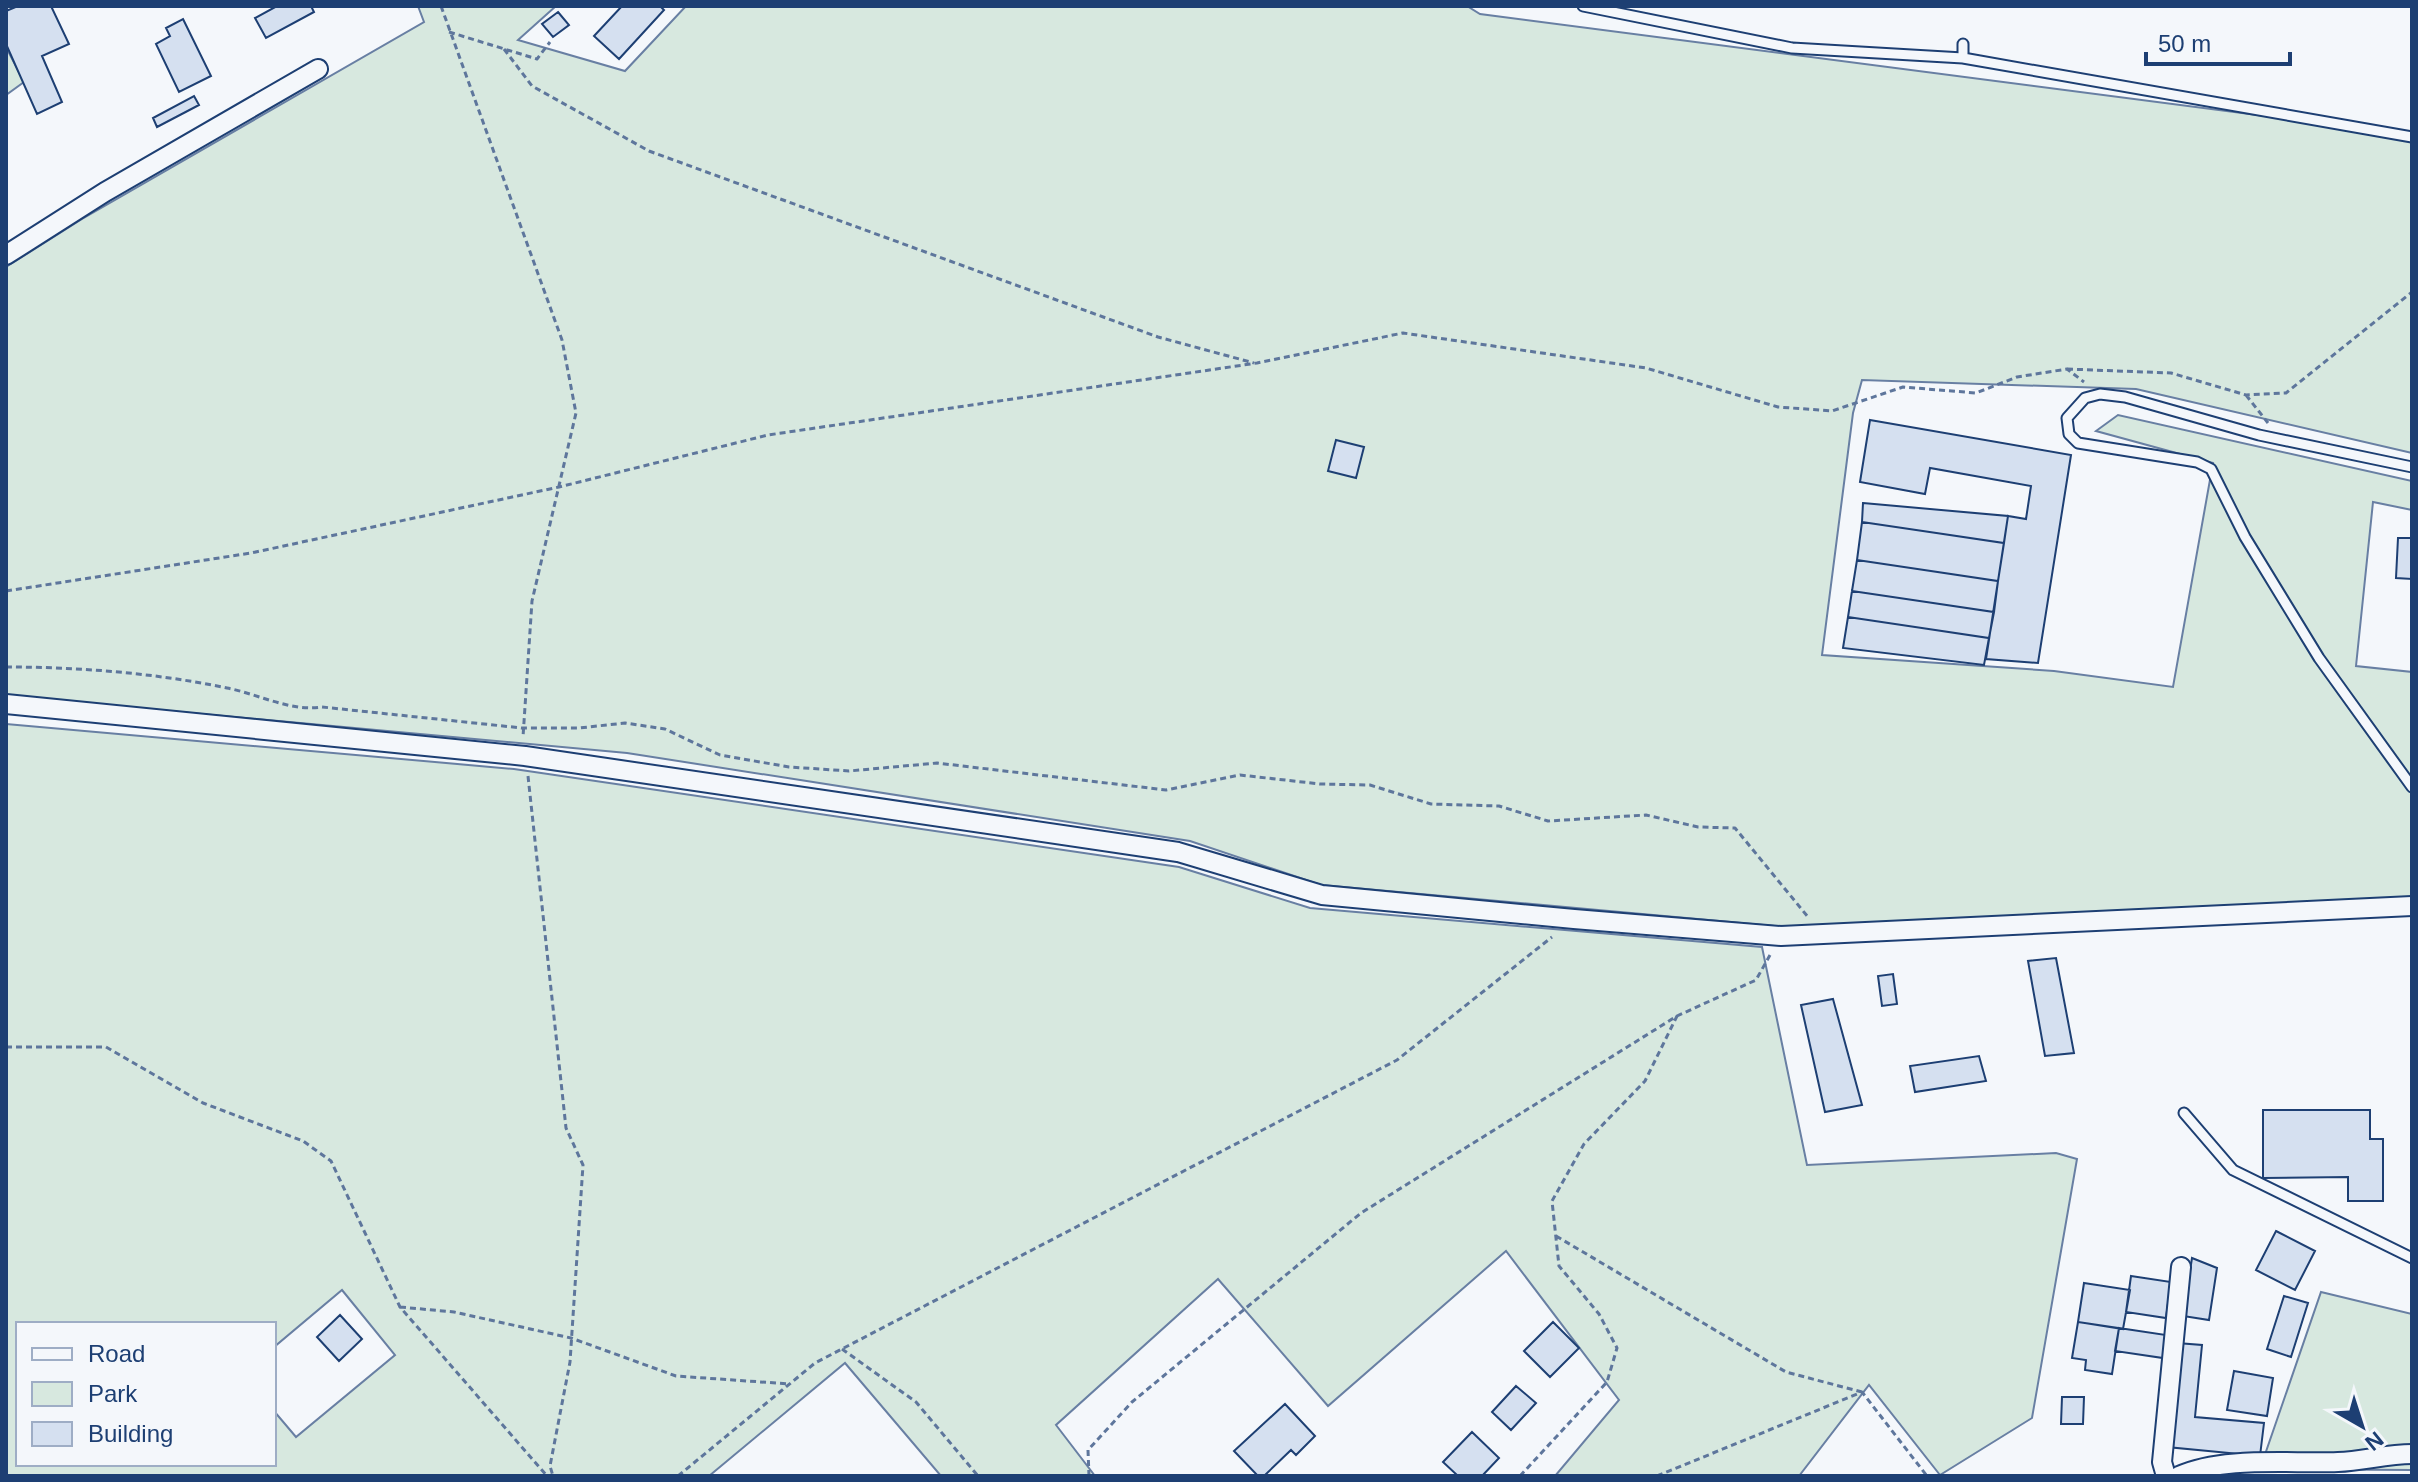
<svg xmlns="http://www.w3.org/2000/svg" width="2418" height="1482" viewBox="0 0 2418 1482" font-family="Arial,sans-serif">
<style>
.green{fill:#d7e8df;stroke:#687fa3;stroke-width:2;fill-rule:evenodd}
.building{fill:#d5e0f0;stroke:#1d3f73;stroke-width:2}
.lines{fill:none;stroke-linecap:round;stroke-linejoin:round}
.lane-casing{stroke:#1d3f73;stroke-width:13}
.street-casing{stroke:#1d3f73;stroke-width:22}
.path{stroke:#5e769c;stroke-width:3;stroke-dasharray:6 4;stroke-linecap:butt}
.lane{stroke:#f4f7fb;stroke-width:9}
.street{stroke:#f4f7fb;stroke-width:18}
</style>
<rect width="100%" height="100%" fill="#f4f7fb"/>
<path class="green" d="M418 6H556L518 40 625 71 686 6H1467L1480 14 2412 135V453L2136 389 1862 380 1853 413 1822 655 2054 671 2173 687 2213 463 2096 431 2118 415 2412 481V510L2373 502 2356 666 2412 672V897L1785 927 1321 885 1190 841 627 753 6 696V267L82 219 424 22Z
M6 47 24 82 6 95Z
M6 724 514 769 1179 867 1310 908 1762 947 1807 1165 2056 1153 2077 1159 2032 1418 1940 1475 1869 1385 1799 1476H1555L1619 1400 1506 1251 1328 1406 1218 1279 1056 1425 1095 1476H941L845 1363 709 1476H6ZM342 1290 395 1355 296 1437 274 1411V1464H18V1324H274V1347Z
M2321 1292 2412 1314V1470L2260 1469Z"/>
<path class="building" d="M18 6H51L69 44 42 56 62 102 37 114 6 44V11Z
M277 6H311L314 12 266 38 255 18Z
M622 6H660L664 10 619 59 594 36Z
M558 12 569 25 553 37 542 24Z
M183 19 211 76 179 92 156 44 170 36 166 28Z
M194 96 199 105 157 127 153 118Z
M1870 420 2071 455 2038 663 1986 659 2008 516 2026 519 2031 486 1930 468 1925 494 1860 482Z
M1336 440 1364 447 1356 478 1328 471Z
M1863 503 2008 516 2004 543 1862 522Z
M1862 522 2004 543 1998 581 1857 560Z
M2398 538H2412V579L2396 578Z
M1857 560 1998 581 1994 612 1852 591Z
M1852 591 1994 612 1989 638 1848 617Z
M1848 617 1989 638 1984 665 1843 648Z
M2056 958 2074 1053 2045 1056 2028 961Z
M1893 974 1897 1004 1882 1006 1878 976Z
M1833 999 1862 1105 1825 1112 1801 1005Z
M1979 1056 1986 1081 1915 1092 1910 1066Z
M2263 1110H2370V1139H2383V1201H2348V1177L2263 1178Z
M2276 1231 2315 1251 2295 1290 2256 1270Z
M2192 1258 2217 1268 2209 1320 2183 1316Z
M2131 1276 2171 1282 2166 1318 2126 1312Z
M2084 1283 2130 1290 2123 1329 2078 1322Z
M2284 1296 2308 1303 2291 1357 2267 1349Z
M340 1315 362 1339 339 1361 317 1337Z
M1553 1322 1579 1348 1550 1377 1524 1351Z
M2078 1322 2119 1328 2112 1374 2085 1370 2086 1360 2072 1358Z
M2119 1328 2166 1335 2163 1358 2115 1351Z
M2177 1343 2202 1345 2195 1417 2264 1423 2260 1456 2167 1447Z
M2234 1371 2273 1378 2267 1416 2227 1410Z
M1516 1386 1536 1403 1511 1430 1492 1412Z
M2062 1397H2084L2083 1424H2061Z
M1285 1404 1315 1436 1296 1455 1291 1450 1264 1476H1258L1234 1451Z
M1472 1432 1499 1458 1482 1476H1458L1443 1462Z"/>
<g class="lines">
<defs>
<path id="lane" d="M1583 6 1792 48 1963 58 2412 137
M1963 44V58
M2412 467 2259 435 2125 397 2100 394 2085 398 2067 418 2069 434 2078 443 2197 462 2211 469 2245 537 2319 658 2412 787
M2184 1113 2233 1170 2412 1258"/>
<path id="street" d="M6 255 105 192 318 69
M6 704 525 756 1178 852 1322 895 1574 919 1781 936 2412 906
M2166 1476 2162 1462 2181 1267
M2179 1476C2222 1456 2291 1464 2338 1462 2363 1461 2387 1454 2412 1454"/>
</defs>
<use href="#lane" class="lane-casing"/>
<use href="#street" class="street-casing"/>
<path class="path" d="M441 6 562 340 576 413 532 601 523 737
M449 32 537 59 550 42
M504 49 532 86 649 151 1158 337 1254 363
M2067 369 2171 373 2246 395 2286 393 2412 292
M2246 395 2268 423
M6 591 251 553 559 487 768 435 1257 363 1403 333 1646 368 1778 407 1832 411 1903 387 1976 393 2017 377 2067 369 2084 382
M6 667C79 667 155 673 227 688 258 694 291 712 322 707L522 728H579L625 723 665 729 720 755 789 767 849 771 937 763 1166 790 1240 775 1320 784 1370 785 1431 804 1499 806 1548 821 1646 815 1698 827 1735 828 1808 917
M528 776 566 1128 583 1165 570 1362 550 1466 553 1476
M6 1047H106L203 1103 303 1141 331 1161 400 1307 547 1476
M1556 1236 1786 1372 1862 1392
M400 1307 454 1312 571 1338 676 1376 790 1384
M842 1349 916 1402 978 1476
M678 1476 815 1363 1397 1060 1552 937
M1089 1476 1088 1450 1132 1402 1361 1213 1677 1016 1756 980 1770 955
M1520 1476 1607 1382 1617 1348 1599 1314 1559 1266 1552 1201 1584 1144 1645 1081 1677 1016
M1657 1476 1862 1392 1927 1476"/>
<use href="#lane" class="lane"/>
<use href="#street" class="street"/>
</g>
<rect width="2418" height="1482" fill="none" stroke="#1d3f73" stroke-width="16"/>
<rect x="16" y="1322" width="260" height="144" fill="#f4f7fb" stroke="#9eadc5" stroke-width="2"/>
<rect x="32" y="1348" width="40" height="12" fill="#f4f7fb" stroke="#9eadc5" stroke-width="2"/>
<text x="88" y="1362" font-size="24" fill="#1d3f73">Road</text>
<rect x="32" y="1382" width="40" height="24" fill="#d7e8df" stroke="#9eadc5" stroke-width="2"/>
<text x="88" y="1402" font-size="24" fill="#1d3f73">Park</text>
<rect x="32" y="1422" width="40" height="24" fill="#d5e0f0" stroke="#9eadc5" stroke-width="2"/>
<text x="88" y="1442" font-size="24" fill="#1d3f73">Building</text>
<g transform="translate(2362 1426) rotate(141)" stroke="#f4f7fb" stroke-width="6" paint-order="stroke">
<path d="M0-6L14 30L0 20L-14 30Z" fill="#1d3f73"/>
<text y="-12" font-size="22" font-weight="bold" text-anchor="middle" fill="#1d3f73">N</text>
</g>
<path d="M2146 52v12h144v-12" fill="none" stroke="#1d3f73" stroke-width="4"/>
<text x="2158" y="52" font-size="24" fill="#1d3f73" stroke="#f4f7fb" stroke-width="6" paint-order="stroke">50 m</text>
</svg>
